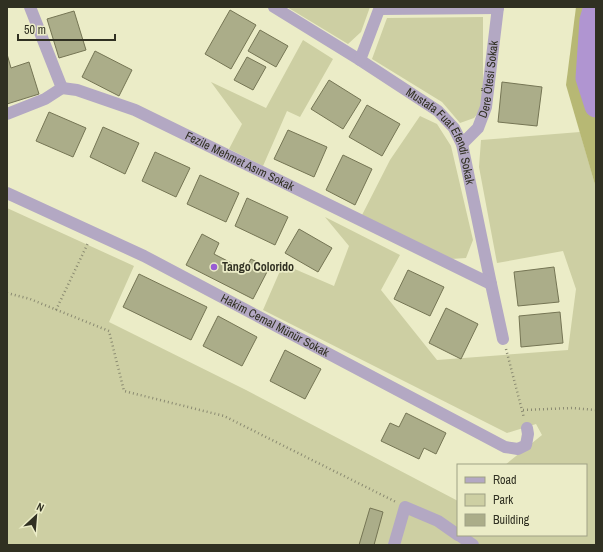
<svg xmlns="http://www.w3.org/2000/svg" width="603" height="552" viewBox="0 0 603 552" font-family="'Archivo Narrow',sans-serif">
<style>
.green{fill:#cdcfa3}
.forest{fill:#b7b874}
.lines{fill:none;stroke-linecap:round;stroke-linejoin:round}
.river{stroke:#b095d1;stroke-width:23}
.building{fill:#abad89;stroke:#757554}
.path{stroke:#8a8a71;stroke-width:2.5;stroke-dasharray:1 3;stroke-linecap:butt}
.minor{stroke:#b3a8c3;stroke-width:12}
.poi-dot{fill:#985cd3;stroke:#ebecc7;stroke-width:1.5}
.labels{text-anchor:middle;stroke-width:3.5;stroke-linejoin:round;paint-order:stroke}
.street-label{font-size:12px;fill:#303022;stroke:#ebecc7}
.poi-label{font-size:12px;font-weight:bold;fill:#303022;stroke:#ebecc7;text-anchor:start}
</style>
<rect width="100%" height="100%" fill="#ebecc7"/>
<path class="green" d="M287 7H370L361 32 348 44Z
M483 17V107L474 118 460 123 442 102 372 59 387 18Z
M303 40 333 59 300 117 287 111 263 166 229 149 242 124 211 82 266 108Z
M420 116 437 124 451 146 473 240 466 258 451 259 362 215 390 160Z
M580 132 596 188V545H7V208L134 266 109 322 246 390 458 501V535H586V465H505L542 435 536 424 507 433 263 310 283 264 334 286 349 246 325 217 400 255 381 290 437 360 568 350 576 289 563 251 497 263 479 167 481 140Z"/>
<path class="forest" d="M576 7H596V188L566 85Z"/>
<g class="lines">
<path class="river" d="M595 7 591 20 587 78 596 106"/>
</g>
<path class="building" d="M230 10 256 25 231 69 205 54Z
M74 11 86 50 59 58 47 19Z
M260 30 288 46 276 67 248 51Z
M95 51 132 70 119 96 82 77Z
M7 54 11 68 29 62 39 94 7 104Z
M247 57 266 67 253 90 234 80Z
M329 80 361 100 343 129 311 109Z
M502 82 542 87 537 126 498 122Z
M367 105 400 124 382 156 349 137Z
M49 112 86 128 73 157 36 141Z
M103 127 139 143 125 174 90 157Z
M288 130 327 147 314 177 274 159Z
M155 152 190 168 176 197 142 181Z
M343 155 372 169 355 205 326 190Z
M200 175 239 193 226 222 187 204Z
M247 198 288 217 275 245 235 226Z
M299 229 332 248 318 272 285 253Z
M202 234 219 243 214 254 245 270 251 259 269 268 253 299 186 265Z
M554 267 559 302 518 306 514 272Z
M408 270 444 287 430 316 394 299Z
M139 274 207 307 191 340 123 307Z
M446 308 478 324 461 359 429 343Z
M560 312 563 343 521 347 519 316Z
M218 316 257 337 242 366 203 346Z
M285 350 321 369 305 399 270 381Z
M406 413 446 433 436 454 424 448 419 459 381 441 390 423 399 427Z
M370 508 383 512 374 545H359Z"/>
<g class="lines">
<path class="path" d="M7 293 30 299 109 331 124 391 224 416 396 502
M56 310 88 243
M506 349 524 418
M523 410 572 408 596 410"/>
<g class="minor">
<path d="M30 7 62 88"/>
<path id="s1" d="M274 7 360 60 438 111 454 128 462 144 491 284 503 339"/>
<path d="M380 9 498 8"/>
<path d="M360 60 380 7"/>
<path id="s2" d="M62 88 77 90 135 110 491 284"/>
<path d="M7 114 45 99 62 88"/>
<path id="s3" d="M462 144 478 128 486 107 498 7"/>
<path id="s4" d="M7 193 144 256 505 447 518 449 526 445 528 434 527 428"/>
<path d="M459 535 473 545"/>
<path d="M394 545 405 507 438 521 458 535"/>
</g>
</g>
<circle class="poi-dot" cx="214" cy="267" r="4"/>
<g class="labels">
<g class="street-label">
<text dy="4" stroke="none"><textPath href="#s3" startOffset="73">Dere Ötesi Sokak</textPath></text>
<text dy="4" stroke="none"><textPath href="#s1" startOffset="217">Mustafa Fuat Efendi Sokak</textPath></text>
<text dy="4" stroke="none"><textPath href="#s2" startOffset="193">Fezile Mehmet Asım Sokak</textPath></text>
<text dy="4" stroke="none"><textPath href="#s4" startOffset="299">Hakim Cemal Münür Sokak</textPath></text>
</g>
<g class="poi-label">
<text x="222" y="271">Tango Colorido</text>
</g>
</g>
<rect width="603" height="552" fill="none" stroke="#303022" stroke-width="16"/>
<rect x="457" y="464" width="130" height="72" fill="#ebecc7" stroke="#a0a185"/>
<rect x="465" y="477" width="20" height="6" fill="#b3a8c3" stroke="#a0a185"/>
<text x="493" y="484" font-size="12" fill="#303022">Road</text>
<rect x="465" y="494" width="20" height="12" fill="#cdcfa3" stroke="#a0a185"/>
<text x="493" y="504" font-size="12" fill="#303022">Park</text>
<rect x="465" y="514" width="20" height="12" fill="#abad89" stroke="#a0a185"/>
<text x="493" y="524" font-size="12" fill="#303022">Building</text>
<g transform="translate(36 516) rotate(26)" stroke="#ebecc7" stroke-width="3" paint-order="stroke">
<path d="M0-3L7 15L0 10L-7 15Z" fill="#303022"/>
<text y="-6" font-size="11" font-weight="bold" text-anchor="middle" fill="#303022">N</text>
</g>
<path d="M18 34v6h97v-6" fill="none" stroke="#303022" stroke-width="2"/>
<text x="24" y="34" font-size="12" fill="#303022" stroke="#ebecc7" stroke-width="3" paint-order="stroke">50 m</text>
</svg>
